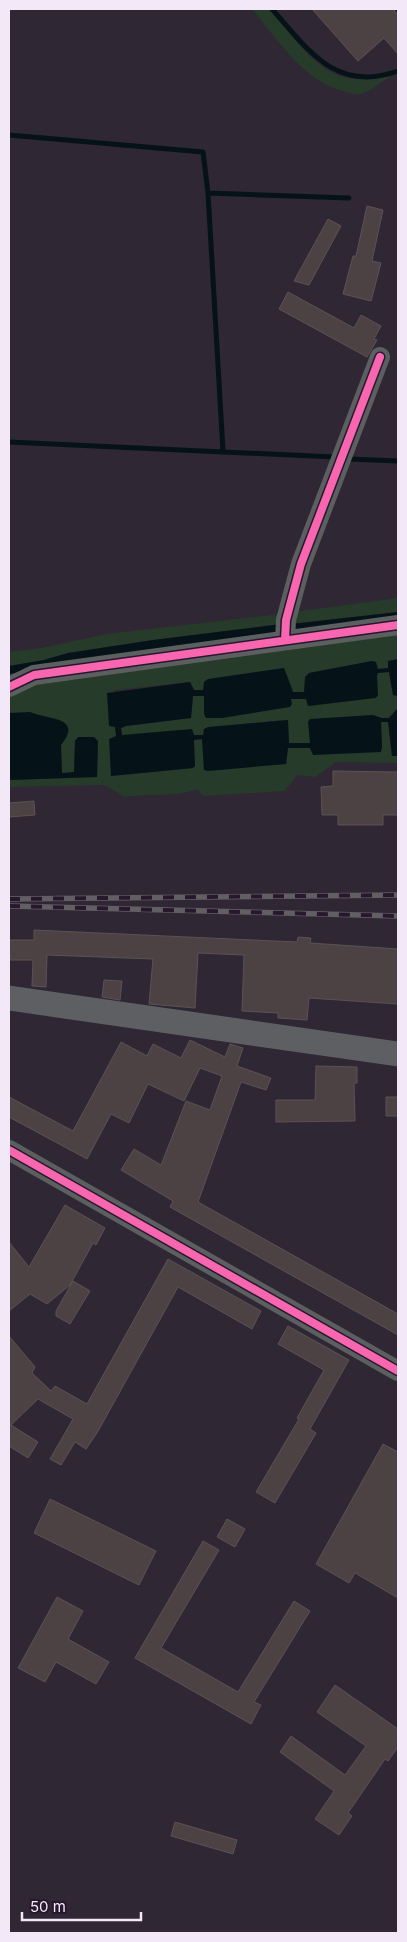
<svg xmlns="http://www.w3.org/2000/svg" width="407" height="1942" viewBox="0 0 407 1942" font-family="Inter,sans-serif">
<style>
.green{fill:#273b2a}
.water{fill:#051319}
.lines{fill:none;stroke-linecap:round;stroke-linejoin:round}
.stream{stroke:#051319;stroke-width:5}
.building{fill:#4d4243;stroke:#5c5255}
.minor{stroke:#5c5f60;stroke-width:20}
.major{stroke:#5e5f63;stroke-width:25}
.rail-casing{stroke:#615e64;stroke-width:5.5}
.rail{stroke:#27182e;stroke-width:4;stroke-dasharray:11;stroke-linecap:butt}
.cycleway-casing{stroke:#27182e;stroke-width:11}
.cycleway{stroke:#f766af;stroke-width:8}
</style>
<rect width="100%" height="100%" fill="#2f2733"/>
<path class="green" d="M252 9H270C291 33 314 72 348 78 362 81 376 78 391 76 383 81 369 92 361 94 357 95 350 93 346 92 305 83 277 39 252 9Z
M398 598V612L291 624 294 612Z
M281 614V624L153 640 68 653 44 660 9 666V652L41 648 107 634Z
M398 630V659L388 661V668L378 669 372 661 309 673 305 678V692H293L287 674 204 690H194L190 682 114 690 116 736 111 755 112 776 193 768 195 766 193 740 202 739 204 770 286 764 288 748H310L311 751 382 747 381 722H388L392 755 398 756V763L336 762 315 777 297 775 285 791 203 796 197 789C175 798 149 793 125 797L104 785 9 787V780L97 777 98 741H75L74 773H62L61 745 37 715 30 712 9 713V696L35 683Z
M389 672 393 695 398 696V708L389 718H382L373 715 351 717 310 743H289L288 720H281L245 724 204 735H122L121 728 126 726 191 718 193 696H204V714L222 718 249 712 291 699H306L308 706 375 698 378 696 377 676 378 673Z"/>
<path class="water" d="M398 612V617L292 631 291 624Z
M281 624 280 633 91 659 9 674V666L44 660 68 653 153 640Z
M398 659V696L393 695 389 672 378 673 377 676 378 696 375 698 308 706 306 699H291L292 704 290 707 222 718H206L204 714V696H193L191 718 126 726 121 728 122 735 192 729 194 735H203L204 729 208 727 288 720 289 743H310L308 722 310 719 373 715 382 718H389L398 708V756H392L388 722H381L382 747 381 752 313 755 310 748H288L286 764 208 771 204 770 202 739 194 740 195 766 193 768 111 776 109 739 116 736 115 727 109 726 107 693 190 682 194 690H203L204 682 208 679 284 668 293 692H304L305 677 309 673 372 661 376 662 378 669 388 668V661Z
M30 712C47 720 84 716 61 745L62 773 74 772 75 741 78 737H94L98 741 97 777 9 780V713Z"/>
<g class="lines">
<path class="stream" d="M272 9C309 51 336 93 398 71
M9 135 203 152 208 193
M9 442 334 457
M223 451 208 193 349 198
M349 459 398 461"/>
</g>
<path class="building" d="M312 9H393L398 15V54L384 38 358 61Z
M367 206 383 210 372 261 381 263 371 301 343 294 353 256H356Z
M328 219 341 226 309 285 294 281Z
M288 292 354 328 361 315 381 326 374 339 377 340 367 357 279 309Z
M333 771 398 772V815H383V825H338V815H322L321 787 333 786Z
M34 801 35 815 9 817V803Z
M34 930 297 942 298 937 311 938 310 943 398 949V1004L309 998 307 1020 278 1018V1013L242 1011 244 955 198 953 195 1008 149 1004 153 959 47 955 46 987 32 986 33 960H9V940H34Z
M104 980 122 981 120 1000 102 997Z
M190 1040 225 1057 230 1044 243 1048 237 1066 271 1078 266 1090 241 1082 198 1202 398 1314V1335L170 1207 173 1201 121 1170 134 1149 161 1165 186 1101 210 1110 222 1076 200 1068 184 1101 148 1084 129 1123 111 1114 87 1159 9 1117V1097L73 1131 121 1042 147 1056 153 1044 181 1058Z
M316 1066 357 1067V1083H354L355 1121 276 1122V1100H315Z
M386 1097H398V1116H386Z
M65 1205 105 1228 96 1245 93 1243 70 1285 47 1304 30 1294 9 1311V1242L29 1267Z
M168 1259 261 1311 252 1329 178 1287 97 1433 86 1449 75 1442 61 1465 50 1459 73 1419 38 1399 11 1425 38 1442 28 1458 9 1446V1336L35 1367 32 1373 51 1391 55 1386 87 1404Z
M73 1281 90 1291 70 1324 56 1316V1311Z
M288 1326 349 1360 310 1429 316 1433 275 1503 256 1492 299 1419 297 1418 324 1370 278 1344Z
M383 1444 398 1452V1598L355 1573 349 1583 316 1564Z
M50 1499 156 1551 139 1585 34 1533Z
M227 1519 245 1529 235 1547 217 1537Z
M203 1541 219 1550 161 1648 238 1692 294 1601 310 1611 254 1702 261 1705 251 1724 135 1658Z
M57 1597 83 1611 68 1639 109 1662 96 1684 56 1662 45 1682 18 1668Z
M335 1685 398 1729V1747L388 1761 385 1759 348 1813 352 1816 339 1835 315 1819 334 1791 280 1752 291 1736 345 1775 366 1746 317 1712Z
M175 1822 237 1840 233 1854 171 1836Z"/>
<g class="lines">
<path class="minor" d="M285 640 286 620 301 564 380 357
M9 687 34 675 398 625
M9 1150 398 1371"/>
<path class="major" d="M9 998 398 1054"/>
<defs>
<path id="rail" d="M9 899 398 895
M9 906 398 916"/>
</defs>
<use href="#rail" class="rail-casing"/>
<use href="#rail" class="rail"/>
<defs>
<path id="cycleway" d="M285 640 286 620 301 564 380 357
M9 687 34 675 398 625
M9 1150 398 1371"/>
</defs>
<use href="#cycleway" class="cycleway-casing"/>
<use href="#cycleway" class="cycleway"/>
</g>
<rect width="407" height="1942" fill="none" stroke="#f2e8f8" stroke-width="20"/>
<path d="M22 1912v8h119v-8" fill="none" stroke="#f2e8f8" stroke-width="2.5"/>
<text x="30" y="1912" font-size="15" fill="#f2e8f8" stroke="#27182e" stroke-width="4" paint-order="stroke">50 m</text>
</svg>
